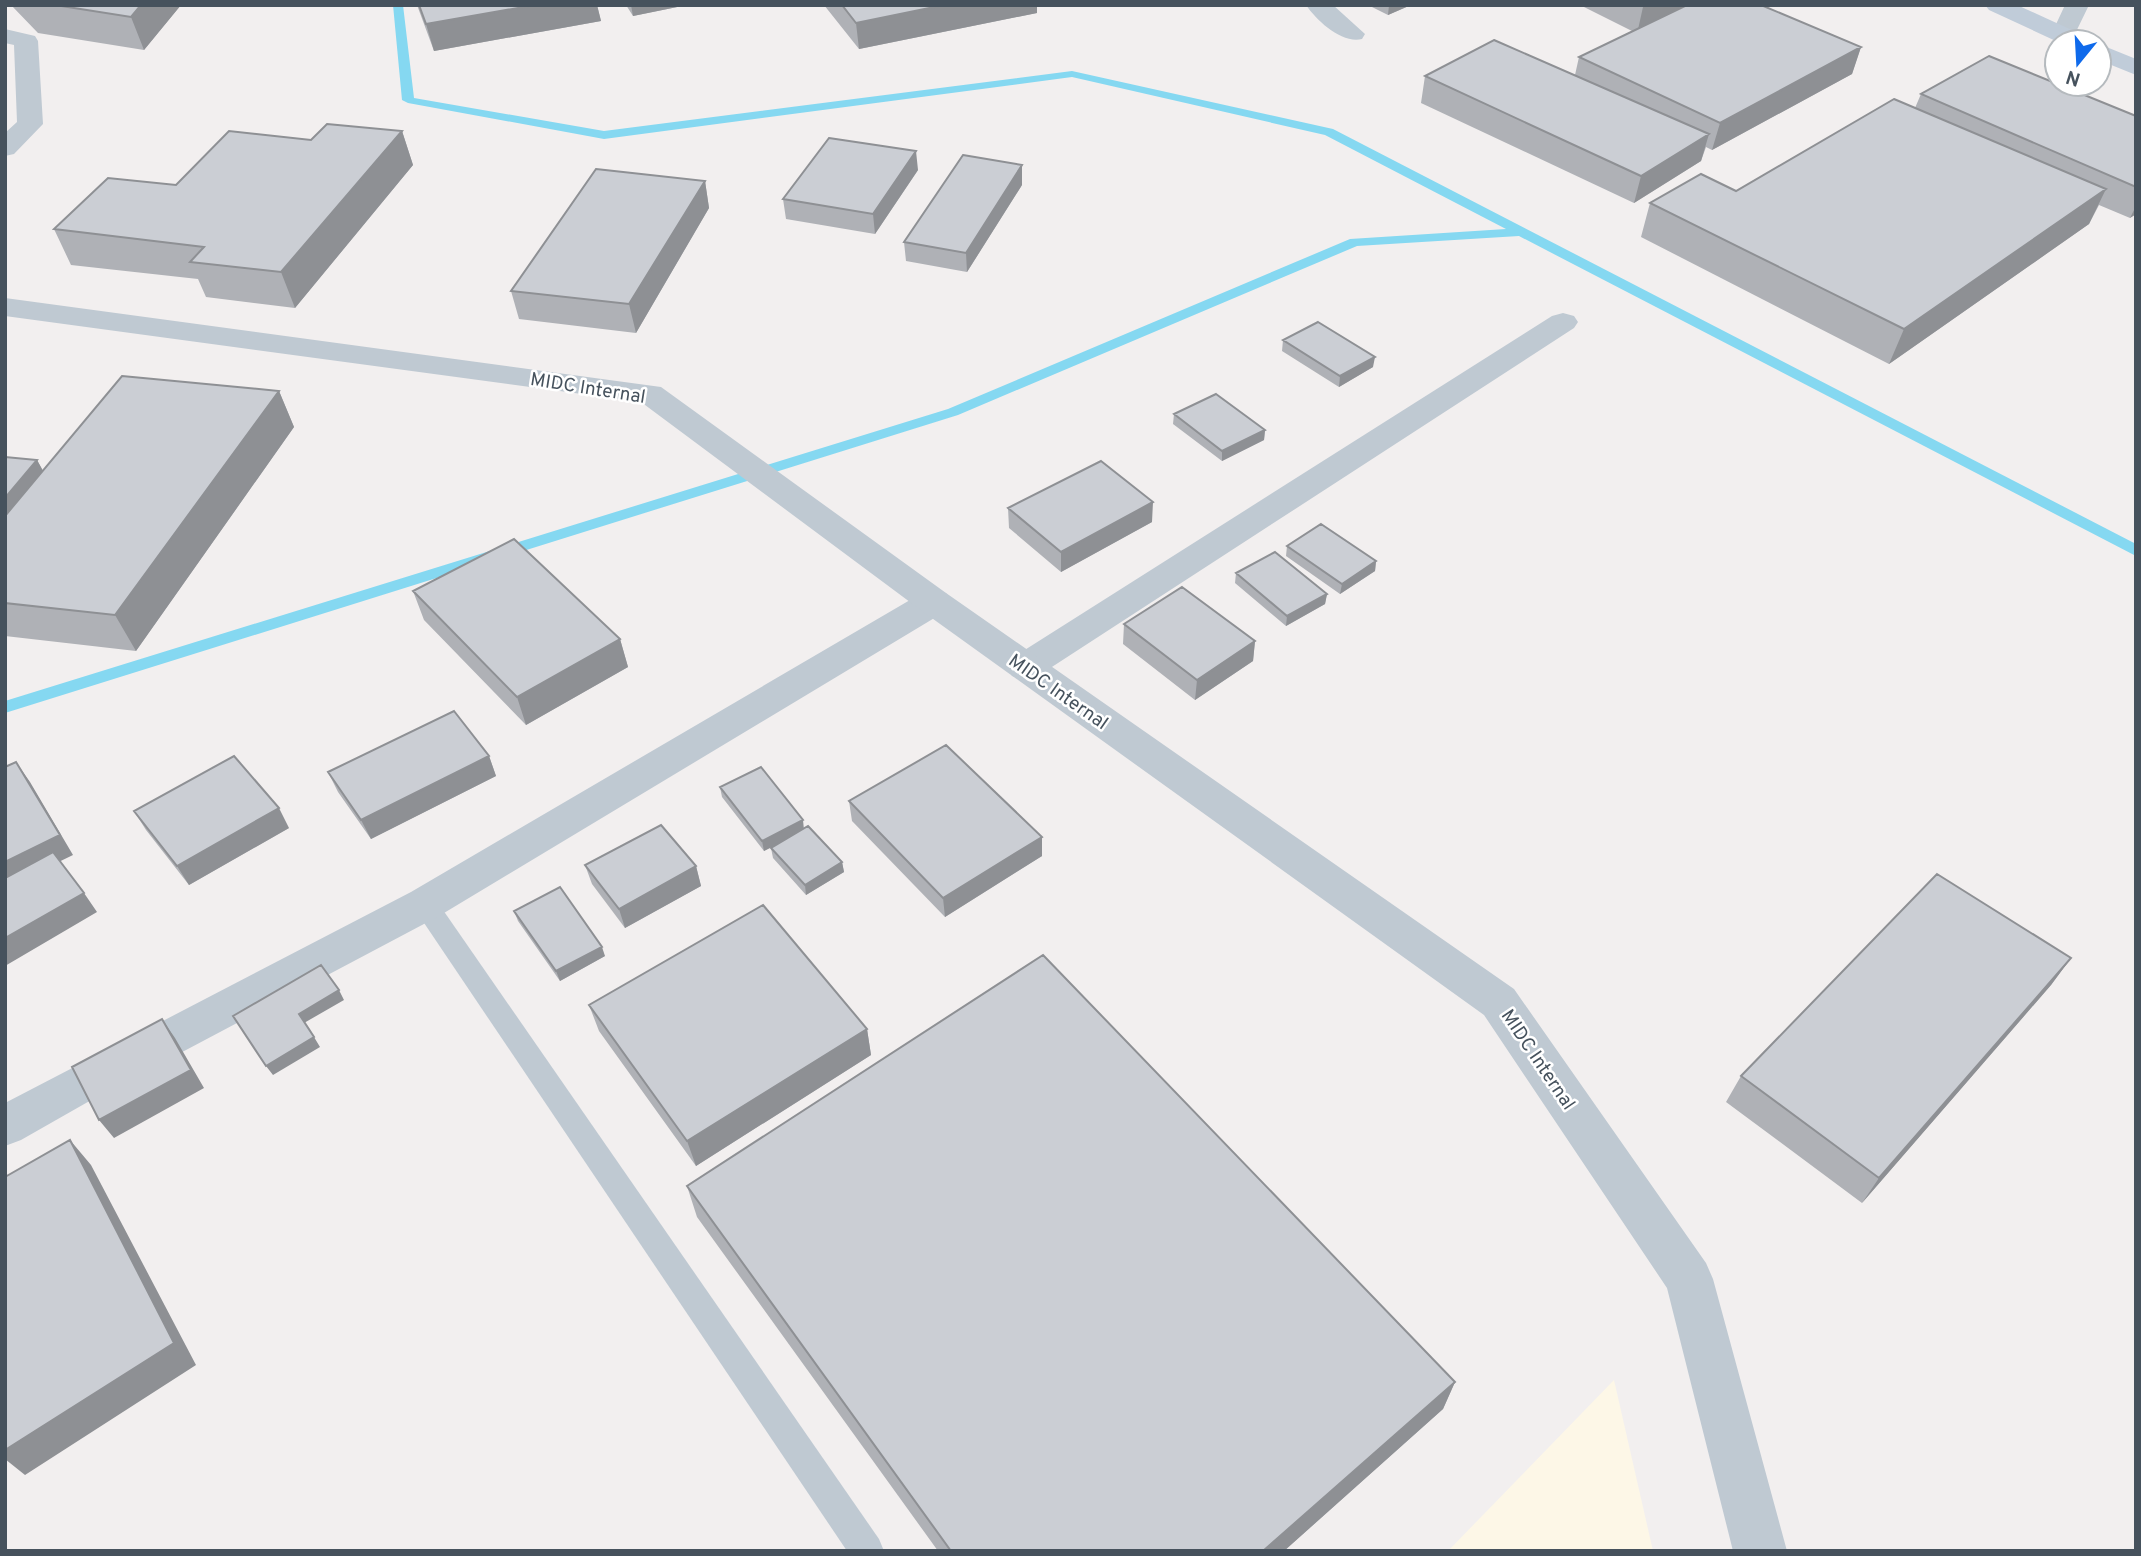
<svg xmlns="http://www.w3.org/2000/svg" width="2141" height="1556" viewBox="0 0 2141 1556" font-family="Overpass,sans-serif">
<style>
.commercial{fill:#fdf7e7}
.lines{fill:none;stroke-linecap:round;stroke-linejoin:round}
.stream{fill:#85d8f1;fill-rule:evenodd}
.service{fill:#bfc9d2;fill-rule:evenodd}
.minor{fill:#bfc9d2;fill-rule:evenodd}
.tertiary{fill:#bfc9d2;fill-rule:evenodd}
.secondary{fill:#c0ccd9;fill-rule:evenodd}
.wall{fill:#afb1b6}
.shaded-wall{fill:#8e9094}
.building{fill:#cbced4;stroke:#8e9094;stroke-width:2}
.labels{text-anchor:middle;stroke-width:5;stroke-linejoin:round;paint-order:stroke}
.street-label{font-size:19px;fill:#46525d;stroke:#fff}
</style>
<rect width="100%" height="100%" fill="#f2efef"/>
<path class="commercial" d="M1614 1380 1653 1551H1448Z"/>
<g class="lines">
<path class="stream" d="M393 5H403L414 98 604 131 1072 71 1333 129 2136 544V556L1519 236 1357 246 958 415 5 713V701L948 409 1350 239 1506 229 1325 135 1072 77 604 139 408 103 402 100Z"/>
<path class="service" d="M425 894 434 897 879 1539 884 1551H847L416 911 412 904 416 897Z"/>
<path class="minor" d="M1306 5H1333L1365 34 1362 39C1342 44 1317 21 1306 5Z
M2065 5H2089L2072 40H2054L2051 35Z
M5 29 35 36 38 41 43 124 14 154 5 156V133L17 122 14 45 5 43Z
M1563 313 1574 316 1578 322 1574 328 1038 676 1025 680 1012 676 1007 667 1012 658 1552 316Z
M934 590 946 593 952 602 946 611 439 916 86 1103 21 1140 5 1146V1103L411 892 922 593Z"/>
<path class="tertiary" d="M5 298 661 387 946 593 1514 989 1706 1263 1713 1279 1787 1551H1733L1667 1288 1484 1015 922 611 641 402 5 316Z"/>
<path class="secondary" d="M1985 5H2017L2087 37 2090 42H2058L1989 10Z
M2099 44 2136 59V75L2099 60Z"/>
</g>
<path class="wall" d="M11 5H181L144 50 38 33Z
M417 5H597L601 21 434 51Z
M626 5H687L633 16Z
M824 5H1037V13L859 49Z
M1368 5H1411L1388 15Z
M1580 5H1761L1861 47 1852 74 1712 150 1706 147 1701 161 1634 203 1421 103 1425 76 1575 75 1579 57 1632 31Z
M1921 94 2136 116V214L2130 218 2099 205 2089 224 1889 364 1641 237 1650 203 1736 191 1915 108Z
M402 131 413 165 295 308 206 297 198 279 71 265 54 229 176 185 311 140Z
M918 170 875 234 786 219 783 199Z
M705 181 709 208 636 333 519 319 511 291Z
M1022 185 967 272 906 261 904 242Z
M1283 340 1373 367 1339 387 1282 351Z
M279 391 294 427 136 651 5 636V457L37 460 43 471Z
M1174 414 1265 430 1264 440 1222 461 1173 424Z
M1008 508 1152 522 1061 572 1009 528Z
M1287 546 1376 561 1375 571 1340 594 1286 556Z
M1236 573 1327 594 1325 604 1286 626 1235 583Z
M413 591 620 639 628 667 526 725 424 620Z
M1124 624 1255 641 1253 661 1195 700 1123 644Z
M489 756 496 776 371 839 338 792 328 772Z
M720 787 804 829 842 862 844 872 806 895 773 858 771 848 786 840 764 851 722 797Z
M849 801 1042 856 945 917 852 821Z
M134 811 289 828 189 885 146 830Z
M585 865 696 866 701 886 625 928 592 884Z
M514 911 605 956 560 981 518 921Z
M2071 958 2051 985 1862 1203 1726 1102 1741 1076Z
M589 1005 867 1029 871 1055 696 1166 599 1031Z
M687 1186 1455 1382 1443 1409 1284 1551H938L697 1217Z"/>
<path class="shaded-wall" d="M141 5H181L144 50 131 17Z
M535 5H597L601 21 434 51 426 24Z
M631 5H687L633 16Z
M944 5H1037V13L859 49 856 23Z
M1389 5H1411L1388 15Z
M1648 5H1705L1637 34 1643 7Z
M1861 47 1852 74 1712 150 1720 123Z
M402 131 413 165 295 308 281 272Z
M1709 134 1701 161 1634 203 1641 176Z
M916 151 918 170 875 234 873 214Z
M1022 165V185L967 272 966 253Z
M705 181 709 208 636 333 629 304Z
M2106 189 2089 224 1889 364 1904 329Z
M2136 206V214L2130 218Z
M1375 357 1373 367 1339 387 1340 376Z
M279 391 294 427 136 651 115 615Z
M1265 430 1264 440 1222 461V451Z
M37 460 53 489 5 547V498Z
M1153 502 1152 522 1061 572V552Z
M1376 561 1375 571 1340 594 1342 584Z
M1327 594 1325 604 1286 626 1287 616Z
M620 639 628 667 526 725 517 697Z
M1255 641 1253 661 1195 700 1197 680Z
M489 756 496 776 371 839 361 820Z
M16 762 30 782 73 855 5 888V862Z
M279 808 289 828 189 885 177 866Z
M803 820 804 830 764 851 762 841Z
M1042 837V856L945 917 943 898Z
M842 862 844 872 806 895 805 885Z
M696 866 701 886 625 928 619 909Z
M84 893 97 912 5 966V938Z
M602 947 605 956 560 981 556 971Z
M2071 958 2051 985 1862 1203 1879 1178Z
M339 990 344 1000 304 1023 299 1014Z
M162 1019 175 1038 204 1088 114 1138 99 1120Z
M867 1029 871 1055 696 1166 687 1141Z
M314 1037 320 1047 273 1075 266 1066Z
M70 1140 91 1165 196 1365 25 1475 5 1459V1450Z
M1455 1382 1443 1409 1284 1551H1263Z"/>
<path class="building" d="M55 5H141L131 17Z
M419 5H535L426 24Z
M842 5H944L856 23Z
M1687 5H1761L1861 47 1720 123 1579 57Z
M1494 40 1709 134 1641 176 1425 76Z
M1989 56 2136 116V187L1921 94Z
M1894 99 2106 189 1904 329 1650 203 1701 174 1736 191Z
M327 124 402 131 281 272 190 262 204 247 54 229 108 178 176 185 229 131 311 140Z
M829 138 916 151 873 214 783 199Z
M963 155 1022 165 966 253 904 242Z
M596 169 705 181 629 304 511 291Z
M1318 322 1375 357 1340 376 1283 340Z
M122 376 279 391 115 615 5 603V516Z
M1216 394 1265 430 1222 451 1174 414Z
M5 457 37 460 5 498Z
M1101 461 1153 502 1061 552 1008 508Z
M1321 524 1376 561 1342 584 1287 546Z
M514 539 620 639 517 697 413 591Z
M1275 552 1327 594 1287 616 1236 573Z
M1182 587 1255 641 1197 680 1124 624Z
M454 711 489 756 361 820 328 772Z
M946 745 1042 837 943 898 849 801Z
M234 756 279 808 177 866 134 811Z
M16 762 60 835 5 862V767Z
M761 767 803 820 762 841 720 787Z
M661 825 696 866 619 909 585 865Z
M808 826 842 862 805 885 771 848Z
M53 852 84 893 5 938V878Z
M1937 874 2071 958 1879 1178 1741 1076Z
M560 887 602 947 556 971 514 911Z
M763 905 867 1029 687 1141 589 1005Z
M1043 955 1455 1382 1263 1551H951L687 1186Z
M321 965 339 990 299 1014 314 1037 266 1066 233 1016Z
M162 1019 191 1070 99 1120 72 1067Z
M70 1140 174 1343 5 1450V1177Z"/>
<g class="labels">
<g class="street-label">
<text transform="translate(588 387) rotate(9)" y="7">MIDC Internal</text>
<text transform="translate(1059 691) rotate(35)" y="7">MIDC Internal</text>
<text transform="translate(1539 1059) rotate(56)" y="7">MIDC Internal</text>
</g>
</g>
<rect width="2141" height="1556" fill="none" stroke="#46525d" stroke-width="14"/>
<g transform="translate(2078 63) rotate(198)"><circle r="33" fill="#ffffff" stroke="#b5babe" stroke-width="2"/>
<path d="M0-5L12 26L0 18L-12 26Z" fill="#0f6aeb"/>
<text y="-10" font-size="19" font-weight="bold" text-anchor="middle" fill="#46525d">N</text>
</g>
</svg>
